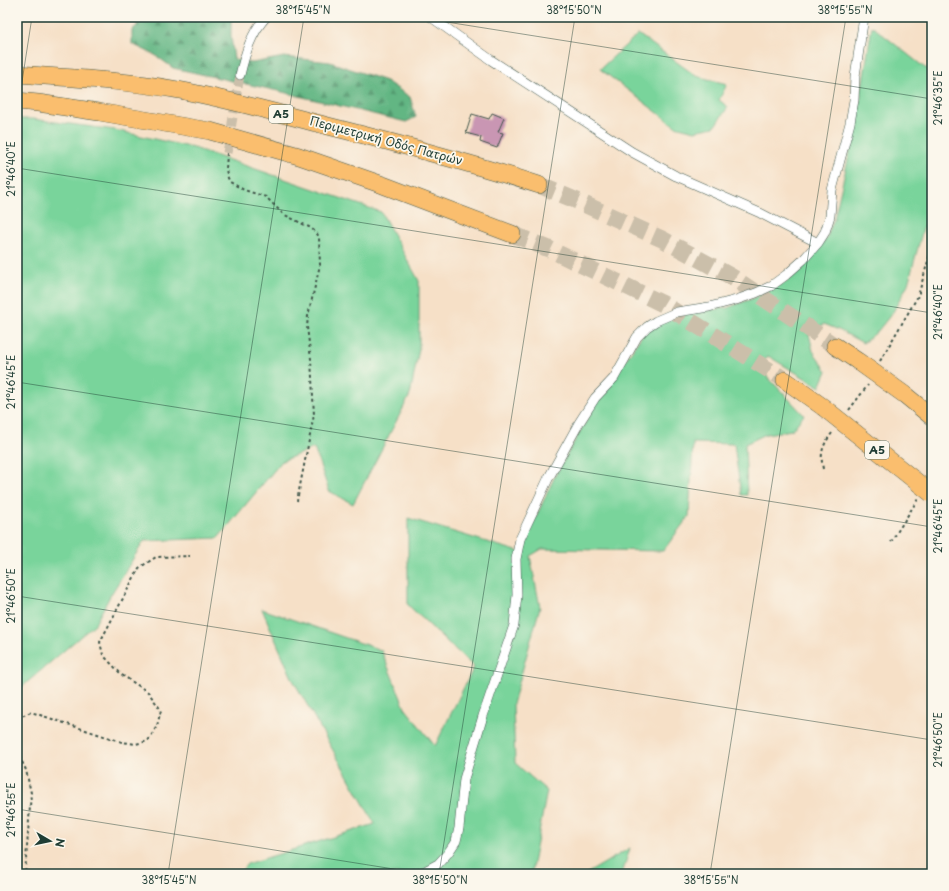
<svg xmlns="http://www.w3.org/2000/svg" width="949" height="891" viewBox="0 0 949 891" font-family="'Playpen Sans',sans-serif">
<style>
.green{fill:#79d49b;stroke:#4c8868}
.forest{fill:url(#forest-firs);stroke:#407a5c}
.building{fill:#c996b3}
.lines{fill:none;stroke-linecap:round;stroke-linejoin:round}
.street-tunnel{stroke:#cbbfaa;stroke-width:9;stroke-dasharray:9 4.5;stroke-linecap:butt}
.highway-tunnel{stroke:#cbbfaa;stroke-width:17;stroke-dasharray:17 8;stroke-linecap:butt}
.street-casing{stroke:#3f554a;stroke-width:10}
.highway-casing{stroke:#3f554a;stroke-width:18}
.path{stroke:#3f554a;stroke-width:2;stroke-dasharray:3 3;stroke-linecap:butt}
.street{stroke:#fff;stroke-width:9}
.highway{stroke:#fabe6e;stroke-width:17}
.highway-bridge-casing{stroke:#3f554a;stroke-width:18;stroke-linecap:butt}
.highway-bridge{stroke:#fabe6e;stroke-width:17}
.ticks{fill:none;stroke:#1f3d34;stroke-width:1;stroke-opacity:0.45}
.labels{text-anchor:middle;stroke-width:3.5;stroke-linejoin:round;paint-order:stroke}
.shield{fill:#fbf7ec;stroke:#61756b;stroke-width:1}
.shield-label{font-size:11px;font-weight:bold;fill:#1f3d34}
.street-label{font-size:12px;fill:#1f3d34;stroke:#fbf7ec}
.neatline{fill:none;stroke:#1f3d34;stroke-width:1.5}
.ticks-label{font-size:10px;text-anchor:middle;fill:#1f3d34}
</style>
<defs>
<pattern id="forest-firs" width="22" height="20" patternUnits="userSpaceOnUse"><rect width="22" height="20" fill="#62b683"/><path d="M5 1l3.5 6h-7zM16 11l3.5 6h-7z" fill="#50956c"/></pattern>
</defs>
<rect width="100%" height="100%" fill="#fbf7ec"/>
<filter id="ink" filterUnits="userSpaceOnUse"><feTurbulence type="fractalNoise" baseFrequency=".025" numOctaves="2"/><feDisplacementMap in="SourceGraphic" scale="8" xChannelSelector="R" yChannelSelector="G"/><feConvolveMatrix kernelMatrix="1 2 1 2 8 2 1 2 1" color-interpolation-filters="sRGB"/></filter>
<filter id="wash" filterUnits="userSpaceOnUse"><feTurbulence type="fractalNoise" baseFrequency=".012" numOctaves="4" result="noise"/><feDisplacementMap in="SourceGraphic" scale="16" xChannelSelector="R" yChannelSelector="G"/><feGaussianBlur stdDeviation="0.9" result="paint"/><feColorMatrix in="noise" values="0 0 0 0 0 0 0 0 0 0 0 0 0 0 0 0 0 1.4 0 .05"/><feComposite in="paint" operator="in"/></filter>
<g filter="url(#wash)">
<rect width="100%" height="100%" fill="#f6e0c7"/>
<path class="green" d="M872 26 925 68 932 69V196L908 284 893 312 877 332 863 343 839 330 824 324 809 334 813 351 827 371 820 387 768 356 759 368 804 415 792 430 766 434 745 444 747 495H741L734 444 693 443 689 516 663 551 542 549 530 556 540 607 513 704 515 763 547 791 531 874H239L247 864 375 824 293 680 262 609 381 650 405 708 435 746 474 667 408 605V518L523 553 525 541 555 476 595 405 643 334 654 326 689 312 727 308 754 298 782 284 801 270 826 239 834 219 856 126Z
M638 34 696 76 727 84 719 100 728 107 714 127 695 131 675 126 600 69Z
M17 119H33L115 130 194 148 381 212 419 281V349L410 395 353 504 329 491 314 448 282 461 218 538 144 541 110 596 95 624 17 691Z
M630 848 622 874H586Z"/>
<path class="forest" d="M138 17H231V36L234 59 252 63 284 57 330 62 386 81 410 97 416 117 406 122 278 91 173 68 155 55 132 44V30L137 26Z"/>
<g id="blocks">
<path class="building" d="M492 113 504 118 498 132 503 133 497 148 480 142 481 137 466 133 472 114 489 119Z"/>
</g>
</g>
<g filter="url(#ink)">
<use href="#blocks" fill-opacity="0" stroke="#3f554a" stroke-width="1"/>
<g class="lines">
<path class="street-tunnel" d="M227 153 240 75"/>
<path class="highway-tunnel" d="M539 185 575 200 662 239 732 277 835 346
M512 234 549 249 663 304 785 380"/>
<defs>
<path id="street" d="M431 17 491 60 632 152 676 176 760 213 818 243
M240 75C245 54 251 33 266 17
M412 874 425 871 438 864 448 853 456 841 459 828 464 779 483 716 514 625 517 595 516 559 520 539 548 479 579 423 595 398 614 378 637 337 647 327 656 321 677 312 709 307 736 300 756 293 771 286 786 275 803 260 818 243 825 232 830 216 832 190 850 123 854 100 855 76 864 17"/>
<path id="highway" d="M17 74C69 78 122 80 173 89 224 98 274 112 324 125 396 143 468 162 539 185
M17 101 38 103 99 112 210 131 299 156 383 185 512 234
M835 346 859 362
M785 380 823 407"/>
</defs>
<use href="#street" class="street-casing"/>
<use href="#highway" class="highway-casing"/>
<path class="path" d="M227 153 226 170 228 178 230 182 244 190 266 197 283 214 309 227 316 232 319 237 320 265 308 316 307 327 311 359 314 415 297 501
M17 333 21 322
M880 361 918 296 932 247
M849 410 868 385
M823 469C820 453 822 446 832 433
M891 542 918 499
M17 718 31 712 122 742 136 744 148 741 157 726 161 710 148 692 122 675 103 655 100 642 139 568 156 557 190 556
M17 751 26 770 31 793 25 874"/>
<use href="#street" class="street"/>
<use href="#highway" class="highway"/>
<defs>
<path id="highway-bridge" d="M859 362 905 395 932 417
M823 407 932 494"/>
</defs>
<use href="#highway-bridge" class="highway-bridge-casing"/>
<use href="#highway-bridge" class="highway-bridge"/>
</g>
</g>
<path class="ticks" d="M415 17 932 99M17 114 32 17M17 168 932 313M17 382 932 527M17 596 932 740M17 809 425 874M168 874 304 17M439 874 575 17M710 874 846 17"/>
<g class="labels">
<g class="shield">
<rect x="269" y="105" width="24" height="18" rx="3"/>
<rect x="865" y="441" width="24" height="18" rx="3"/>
</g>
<g class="shield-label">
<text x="281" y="118">Α5</text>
<text x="877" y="454">Α5</text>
</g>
<g class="street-label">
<text transform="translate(386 141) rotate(15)" y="4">Περιμετρική Οδός Πατρών</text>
</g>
</g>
<rect width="949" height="891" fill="none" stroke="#fbf7ec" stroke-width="44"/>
<g transform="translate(50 841) rotate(99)" stroke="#fbf7ec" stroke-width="3" paint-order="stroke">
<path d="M0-3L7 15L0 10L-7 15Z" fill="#1f3d34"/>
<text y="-6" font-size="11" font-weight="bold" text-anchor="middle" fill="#1f3d34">N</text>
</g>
<rect x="22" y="22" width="905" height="847" class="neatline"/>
<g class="ticks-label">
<text x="303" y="14">38°15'45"N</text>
<text x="574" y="14">38°15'50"N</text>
<text x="845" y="14">38°15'55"N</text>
<text transform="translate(938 98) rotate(-90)" y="4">21°46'35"E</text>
<text transform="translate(11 169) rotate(-90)" y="4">21°46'40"E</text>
<text transform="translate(938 312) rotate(-90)" y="4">21°46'40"E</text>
<text transform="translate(11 382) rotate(-90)" y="4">21°46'45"E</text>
<text transform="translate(938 526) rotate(-90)" y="4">21°46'45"E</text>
<text transform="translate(11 596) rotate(-90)" y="4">21°46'50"E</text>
<text transform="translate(938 740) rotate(-90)" y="4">21°46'50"E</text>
<text transform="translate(11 810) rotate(-90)" y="4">21°46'55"E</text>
<text x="169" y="884">38°15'45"N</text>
<text x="440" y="884">38°15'50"N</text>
<text x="711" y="884">38°15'55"N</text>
</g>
</svg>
